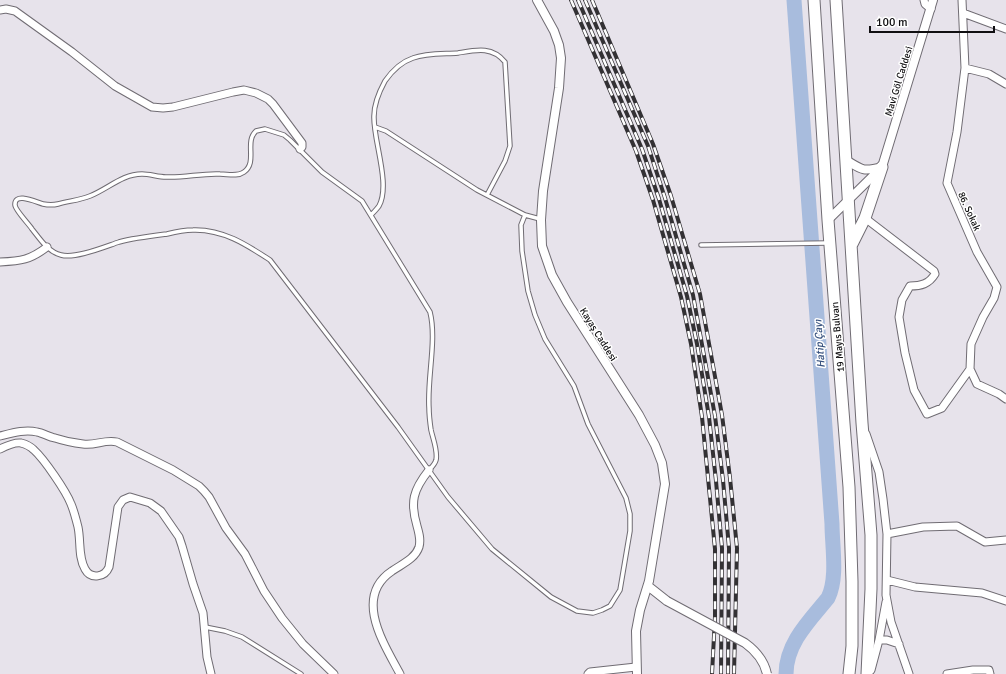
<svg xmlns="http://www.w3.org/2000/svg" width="1006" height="674" viewBox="0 0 1006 674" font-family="Signika,sans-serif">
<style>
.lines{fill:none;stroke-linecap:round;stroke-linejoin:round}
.river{stroke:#a8bcdd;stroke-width:15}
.service-casing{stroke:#706c73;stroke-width:5.5}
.minor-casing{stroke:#706c73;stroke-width:9}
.tertiary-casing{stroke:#706c73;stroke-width:10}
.trunk-casing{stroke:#706c73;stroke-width:13}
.service{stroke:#fff;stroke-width:3.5}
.minor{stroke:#fff;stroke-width:7}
.tertiary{stroke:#fff;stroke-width:8}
.trunk{stroke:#fff;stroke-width:11}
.rail-casing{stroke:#333134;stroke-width:4}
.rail{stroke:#fff;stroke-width:2.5;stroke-dasharray:8;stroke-linecap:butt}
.tertiary-bridge-casing{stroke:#706c73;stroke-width:10;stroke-linecap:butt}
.tertiary-bridge{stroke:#fff;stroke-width:8}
.labels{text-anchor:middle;stroke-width:3;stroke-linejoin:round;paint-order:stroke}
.street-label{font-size:10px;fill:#100f11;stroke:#fff}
.water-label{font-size:11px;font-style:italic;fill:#38527f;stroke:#fff}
</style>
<rect width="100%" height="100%" fill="#e7e3eb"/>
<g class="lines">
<path class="river" d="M786 674C786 643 810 620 828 598 838 578 832 546 832 524L794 0"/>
<defs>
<path id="service" d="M375 127 386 131 477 190 525 215 540 219
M371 215C374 212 377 209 379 206 391 184 373 140 374 116 374 103 379 92 385 81 392 71 401 62 413 58 426 53 443 54 458 53 476 50 492 46 505 62L510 146 505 161 487 195
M701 245 827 243
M429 470C432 467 435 464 436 460 438 451 433 439 431 430 430 423 429 415 429 408 427 378 437 340 430 312L362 201 322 172 290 140 284 135 265 129 256 131C244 142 258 162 244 172 237 177 228 174 220 174 202 173 184 178 166 177 158 177 150 174 142 174 122 174 108 189 90 196 80 200 69 201 58 204 54 205 48 205 43 204 38 203 14 191 15 205 15 210 29 224 32 229 40 239 48 252 61 255 75 259 104 247 119 242 134 238 151 236 167 234 175 232 185 230 193 230 223 229 247 245 270 260L398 427 448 497 492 549 551 597 577 611 593 613 602 610 610 606 620 590 630 531V514L626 498 588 424 574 386 545 339 535 315 528 291 522 251 521 225 525 215
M205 627 225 631 242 637 301 674"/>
<path id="minor" d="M924 0 925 4 931 9
M962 0 965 68 957 132 947 183 977 252 997 287 994 298 983 317 971 344 970 369 977 384 999 394 1006 399
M0 10 6 9 15 11 72 52 115 86 152 107 163 108 173 107 233 92 244 90 256 93 268 99 273 104 302 143V147L300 149
M963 13 1006 29
M965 68 989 74 1006 84
M865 218 934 271 935 274C929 284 921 286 910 286L902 300 899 317 905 353 914 390 927 414 942 408 970 369
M0 262C21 261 30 260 47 247
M866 434 879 472 883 499 887 534 886 595 891 622 909 674
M0 436C12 433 25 429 37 432 43 433 49 437 55 438 64 441 74 443 83 444 95 446 105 439 117 442L173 470 199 486 204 491 209 497 226 528 245 554 264 591 282 618 303 644 334 674
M0 449C6 446 14 442 21 443 25 444 31 447 34 450 44 459 66 491 71 504 74 511 76 519 78 527 81 541 78 557 85 569 91 580 105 577 109 567L118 507 123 500 130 497 150 503 161 511 179 537 182 546 193 584 203 613 207 657 211 674
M887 534 923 527 957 526 985 542 1006 540
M887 580 915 587 982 593 1006 601
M879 640H887L899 644
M871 670 879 640 886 602
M400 674C384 644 353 597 392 571 402 564 415 559 419 547 421 540 419 533 417 526 410 502 413 490 429 470
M588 674 590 672 636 667
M947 674 973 670H989L990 674"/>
<path id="tertiary" d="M537 0 554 31 559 45 561 58 559 88 543 191 541 220 542 246 552 275 567 302 639 415 655 445 662 463 665 484 649 581 640 610 636 631 637 674
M846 160C862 170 863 172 882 167
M882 167 933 0
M828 220 880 169
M648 586 667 601"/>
<path id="trunk" d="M814 0 828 220 849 487 852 581V646L849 674
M836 0 862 423 871 535V589L867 674
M852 244 865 218 882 167"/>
</defs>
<use href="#service" class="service-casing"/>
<use href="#minor" class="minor-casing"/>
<use href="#tertiary" class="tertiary-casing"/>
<use href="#trunk" class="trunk-casing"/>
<use href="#service" class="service"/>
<use href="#minor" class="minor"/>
<use href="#tertiary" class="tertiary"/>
<use href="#trunk" class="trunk"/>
<defs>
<path id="rail" d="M571 0 636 151 653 200 681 297 691 344 702 417 715 549V617L712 674
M578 0 642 149 659 199 687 296 697 344 709 417 716 481 722 548 721 674
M585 0 648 146 665 198 693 295 715 416 723 480 729 548 728 674
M592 0 653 144 671 196 700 294 722 415 730 478 737 548 734 674"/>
</defs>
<use href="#rail" class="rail-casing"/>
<use href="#rail" class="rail"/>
<defs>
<path id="tertiary-bridge" d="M667 601 745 643C756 651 764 660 767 674"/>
</defs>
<use href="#tertiary-bridge" class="tertiary-bridge-casing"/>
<use href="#tertiary-bridge" class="tertiary-bridge"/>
</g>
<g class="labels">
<g class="street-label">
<text transform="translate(898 81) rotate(-73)" y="4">Mavi Göl Caddesi</text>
<text transform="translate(970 211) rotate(66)" y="4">86. Sokak</text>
<text transform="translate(599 334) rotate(58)" y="4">Kayaş Caddesi</text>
<text transform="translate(837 337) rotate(-95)" y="4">19 Mayıs Bulvarı</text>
</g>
<g class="water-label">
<text transform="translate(819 344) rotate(-94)" y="4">Hatip Çayı</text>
</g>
</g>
<path d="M870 26v6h124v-6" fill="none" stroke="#100f11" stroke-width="2"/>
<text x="876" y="26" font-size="12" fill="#100f11" stroke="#ffffff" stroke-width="3" paint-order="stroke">100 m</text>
</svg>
